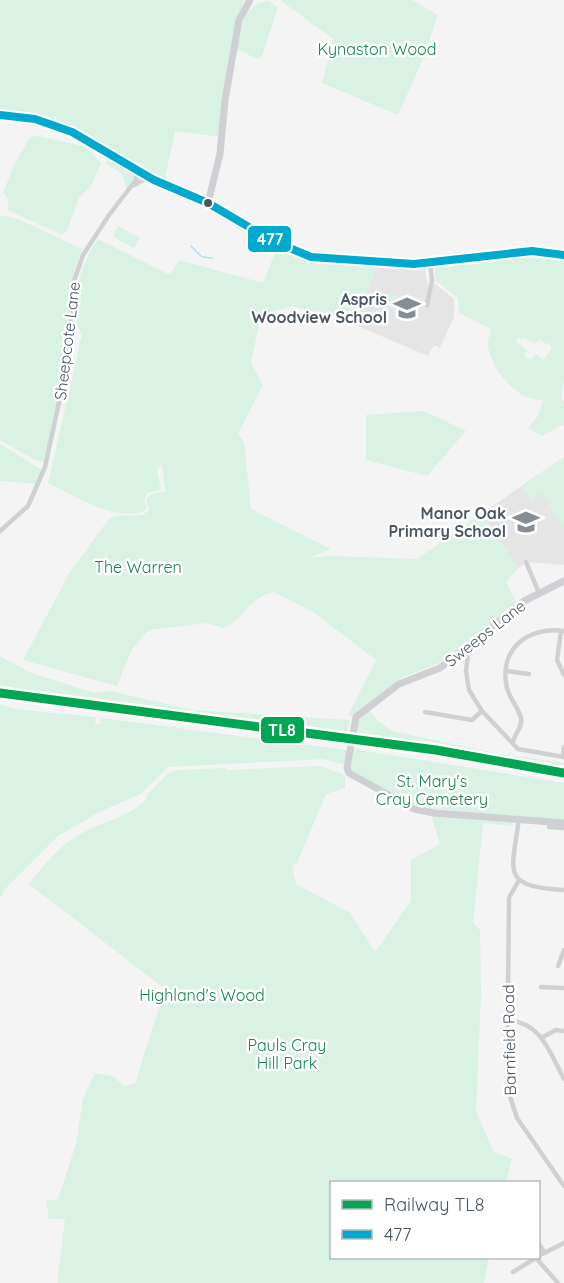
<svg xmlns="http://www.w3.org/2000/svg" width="564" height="1283" viewBox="0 0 564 1283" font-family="Quicksand,sans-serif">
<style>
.education{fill:#e6e5e6}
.green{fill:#d9f2e3;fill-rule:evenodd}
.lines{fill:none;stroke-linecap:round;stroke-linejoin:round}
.stream{stroke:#aee2f0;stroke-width:1.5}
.street{stroke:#ced0d2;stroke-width:4.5}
.secondary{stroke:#ced0d4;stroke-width:7}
.bus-1-casing{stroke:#fff;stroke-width:12}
.bus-1{stroke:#00a9ce;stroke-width:8}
.rail-1-casing{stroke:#fff;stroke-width:14}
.rail-1{stroke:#00a651;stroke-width:9}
.bus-dot{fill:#4a5661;stroke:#fff;stroke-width:2}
.labels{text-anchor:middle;stroke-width:5;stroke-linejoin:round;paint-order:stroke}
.park-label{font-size:16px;fill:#17864f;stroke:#fff}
.poi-label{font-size:16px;font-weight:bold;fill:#4a5661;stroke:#fff;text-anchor:end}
.street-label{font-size:16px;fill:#4a5661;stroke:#fff}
.line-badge{stroke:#fff;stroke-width:2}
.badge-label{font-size:16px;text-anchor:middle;font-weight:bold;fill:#fff}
</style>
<rect width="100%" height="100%" fill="#f4f4f4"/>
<path class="education" d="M379 263 424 266 428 286 433 287 434 283 454 299V317L440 348 434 345 428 356 353 324Z
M564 457V565L528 562 518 568 482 513Z"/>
<path class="green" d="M0 0H244C229 45 221 89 221 137L175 131 164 183 73 130 0 112Z
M280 0H412L438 15 424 56 398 115 322 83 333 39Z
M268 1 278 7 262 56 257 59 237 49C243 26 241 6 268 1Z
M39 136 86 147 101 163 92 184 79 198 67 230 62 235 8 210V199L3 193 14 165 30 137Z
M110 155 135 169 134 180 127 190 122 174 105 163Z
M0 215 18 219 82 249 70 285 67 353 45 461H37L0 440Z
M118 226 140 238 134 248 113 237Z
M98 239 170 275 179 260 263 283 275 253 266 241 308 258 379 263 353 324 335 317 292 306 261 315 251 363 263 385 238 434 244 442 251 509 331 549 309 558 328 556 417 559 482 513 518 568 506 582 516 602 446 660 401 678 353 716 348 715 376 660 313 612 274 592C245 599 246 619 223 628L207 623 149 630 132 649 117 686 23 660 70 572 108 520 114 516 143 515 149 510 146 499 151 494 165 491 162 464 157 470 161 490 148 493 144 500 147 509C122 526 72 494 48 483L82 335C80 330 76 323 76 317 73 291 83 259 98 239Z
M529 253 564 257V381L561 399 564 402V424L542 436 528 428 538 416 543 400C515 400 495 373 488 348 487 342 490 335 491 329L459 313 458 298 436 281 434 266 468 260V265L480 264V259ZM518 337 521 339 523 337 535 344 539 339 546 344 549 343 552 349 543 360 536 354 531 360 524 355 527 350 515 341Z
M388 293 414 303 410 313 384 304Z
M424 411 466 431 427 476 366 460V415Z
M0 444 42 470 37 484 0 481Z
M564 457V529L542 493 531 500 522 485Z
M0 656 29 672 94 693 111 691 192 710 350 720 347 734 0 688Z
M0 704 14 709 96 717 95 724H100L101 718 347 750 346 765 322 759 168 767 141 794 99 812 58 836 5 889 0 899Z
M369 709 378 721 392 731 495 753 564 763V770L356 737 359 718Z
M354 749 564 783V821L426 808 412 804 350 771Z
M321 766 345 775V788L326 794 297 863 292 866 296 884 350 913 375 952 411 901V860L440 844 431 815 511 820 513 826 483 823 473 923 480 930 481 994 476 1111 493 1151 512 1159 506 1182H332V1258H489L484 1283H57L65 1219H49L46 1201 58 1199 76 1144 83 1099 95 1073 112 1076 125 1086 135 1083 165 989 29 884C40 869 56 850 71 840 93 824 134 816 148 797L146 796 168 773 176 770 226 768 227 770Z"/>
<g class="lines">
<path class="stream" d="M191 246 201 256
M203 257 212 258"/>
<path class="street" d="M134 185 145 179H151
M427 305 432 280 430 262
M0 531 28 506 45 467 68 361 74 281 83 255 109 215 136 180 137 168
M526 562 539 593
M561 631 557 660 564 675
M464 651 468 655 466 671 469 690 482 711 518 749 564 757
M506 671 529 674
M425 712 472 720 482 711
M513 743C514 733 523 728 521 718 518 707 510 699 507 688 498 649 528 626 564 631
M563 757 564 747
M519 818C512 873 500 886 564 890
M549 827 564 828
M519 880 509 898 507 1087 517 1118 564 1186
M558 966 564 950
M541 987 564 988
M507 1020C542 1023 549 1051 564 1079
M541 1038 556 1030 564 1031
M538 1243 545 1253
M538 1256 564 1243
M536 1258 558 1283
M513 1272 536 1258"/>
<path class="secondary" d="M0 115 35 119 72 132 154 180 208 203 273 241 311 257 414 264 532 251 564 255
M208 203 220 154 225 100 239 20 250 0
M564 581 524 601 440 668 399 684 356 717 347 768 349 773 414 809 434 813 564 823"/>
<defs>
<path id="bus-1" d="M0 115 35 119 72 132 154 180 208 203 273 241 311 257 414 264 532 251 564 255"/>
</defs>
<use href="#bus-1" class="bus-1-casing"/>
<use href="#bus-1" class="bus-1"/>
<defs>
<path id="rail-1" d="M0 693 436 750 564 773"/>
</defs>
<use href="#rail-1" class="rail-1-casing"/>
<use href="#rail-1" class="rail-1"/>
</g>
<defs>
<symbol id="school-bare" viewBox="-9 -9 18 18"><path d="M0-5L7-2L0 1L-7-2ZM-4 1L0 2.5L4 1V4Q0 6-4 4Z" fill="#868d94" stroke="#fff" stroke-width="2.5" paint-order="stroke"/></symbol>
</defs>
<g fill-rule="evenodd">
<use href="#school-bare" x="388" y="289" width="38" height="38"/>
<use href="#school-bare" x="507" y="503" width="38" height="38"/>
</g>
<circle class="bus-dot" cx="208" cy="203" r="5"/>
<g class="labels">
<g class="park-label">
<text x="377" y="55">Kynaston Wood</text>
<text x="138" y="573">The Warren</text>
<text x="432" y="787">St. Mary's<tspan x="432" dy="18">Cray Cemetery</tspan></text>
<text x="202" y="1001">Highland's Wood</text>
<text x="287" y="1051">Pauls Cray<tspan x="287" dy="18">Hill Park</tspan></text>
</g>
<g class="poi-label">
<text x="387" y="305">Aspris<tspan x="387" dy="18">Woodview School</tspan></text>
<text x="506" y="519">Manor Oak<tspan x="506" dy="18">Primary School</tspan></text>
</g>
<g class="street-label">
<text transform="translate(67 341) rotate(-83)" y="6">Sheepcote Lane</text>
<text transform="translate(485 633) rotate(-38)" y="6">Sweeps Lane</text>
<text transform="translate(509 1040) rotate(-91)" y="6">Barnfield Road</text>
</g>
</g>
<g class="line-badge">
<rect x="247" y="225" width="45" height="28" rx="6" fill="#00a9ce"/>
<rect x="260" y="716" width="45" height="28" rx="6" fill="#00a651"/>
</g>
<g class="badge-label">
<text x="270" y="245">477</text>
<text x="282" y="736">TL8</text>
</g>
<rect x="330" y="1181" width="210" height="78" fill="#ffffff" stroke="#b7bbc0" stroke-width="1.5"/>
<rect x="342" y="1200" width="30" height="9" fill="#00a651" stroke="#b7bbc0" stroke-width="1.5"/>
<text x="384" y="1211" font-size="18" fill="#4a5661">Railway TL8</text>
<rect x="342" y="1230" width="30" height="9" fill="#00a9ce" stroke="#b7bbc0" stroke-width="1.5"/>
<text x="384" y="1241" font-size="18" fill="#4a5661">477</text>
</svg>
